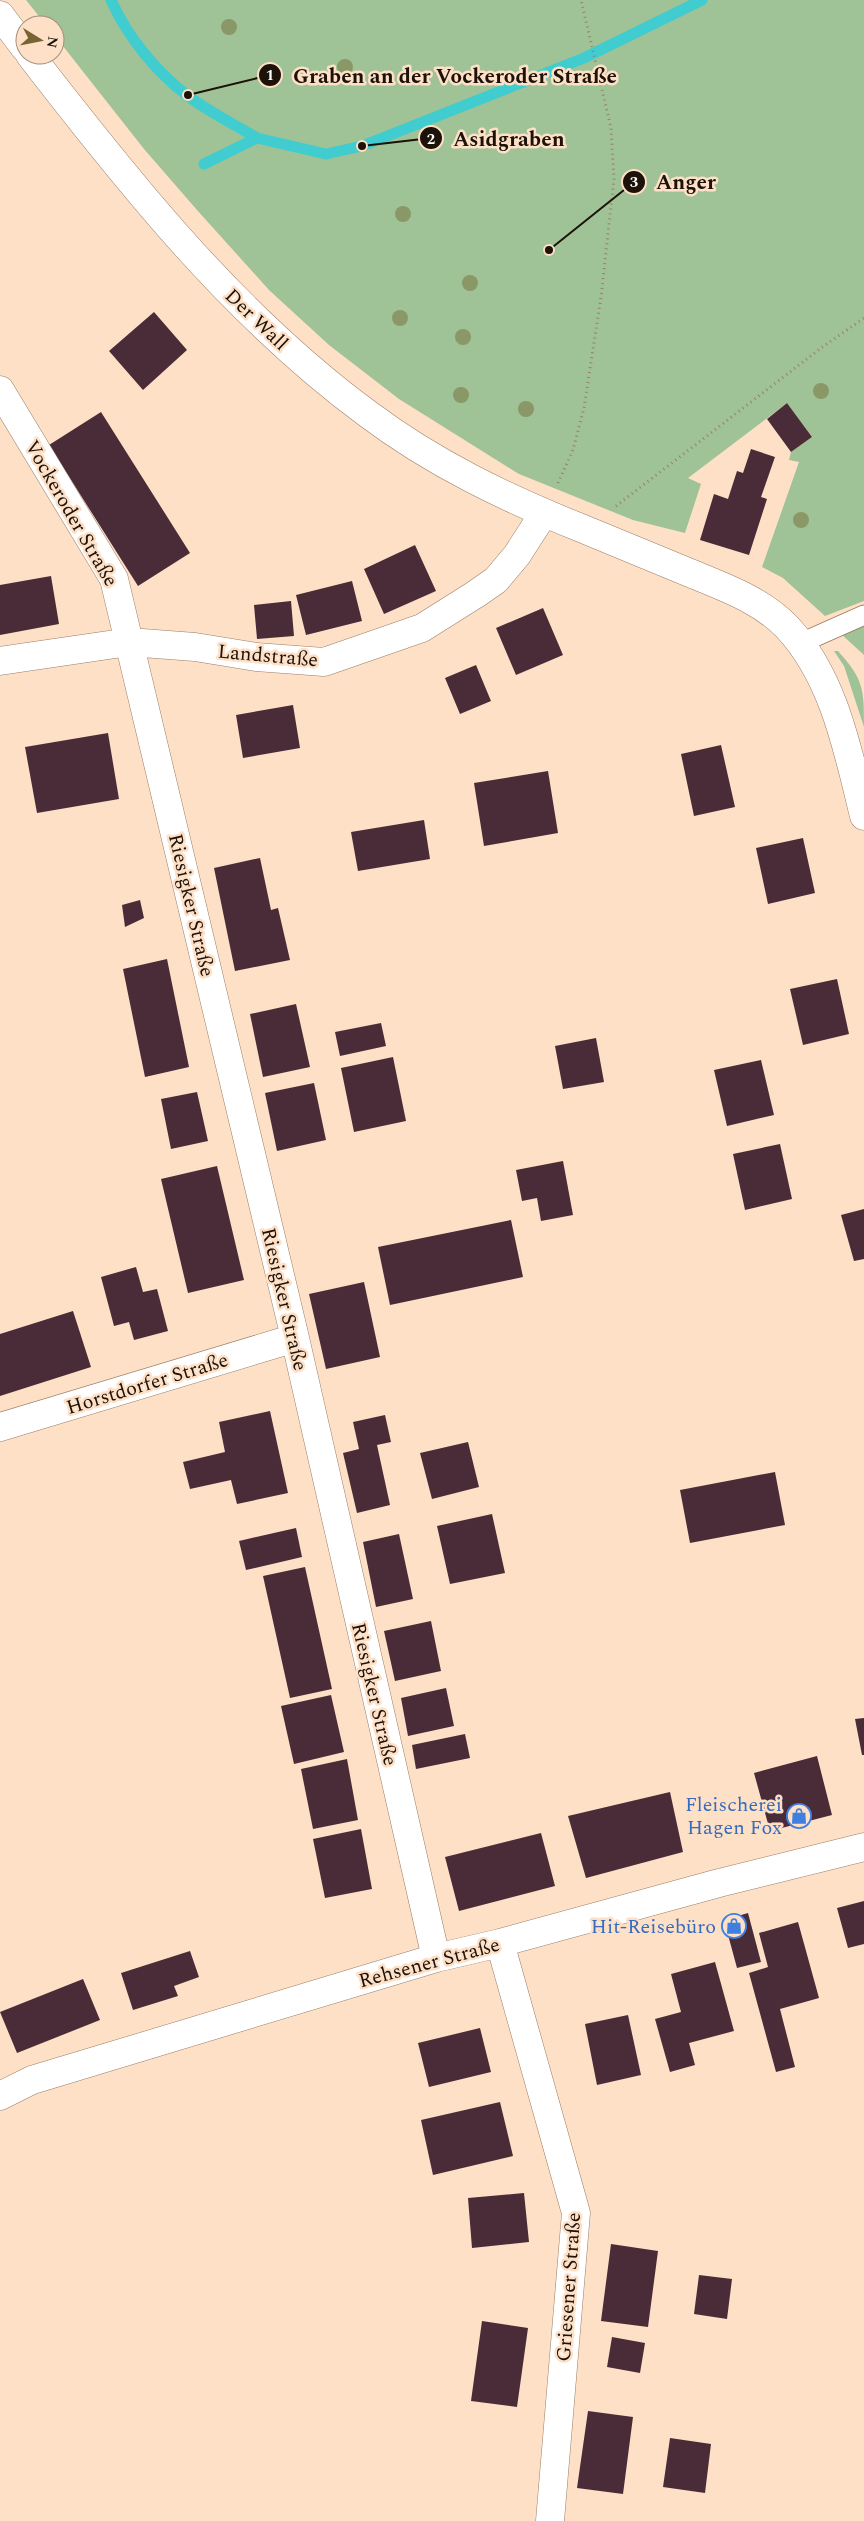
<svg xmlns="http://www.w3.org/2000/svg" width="864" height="2521" viewBox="0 0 864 2521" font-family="Spectral,serif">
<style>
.green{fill:#a0c297}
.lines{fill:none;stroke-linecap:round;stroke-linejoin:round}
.stream{stroke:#41ccd0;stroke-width:11}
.building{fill:#492c38}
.service-casing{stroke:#997e67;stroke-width:21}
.minor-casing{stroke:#997e67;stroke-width:29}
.secondary-casing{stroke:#997e67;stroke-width:29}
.path{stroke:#95816f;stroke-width:3;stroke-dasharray:1 4;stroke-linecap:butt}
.service{stroke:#fff;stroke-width:19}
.minor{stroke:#fff;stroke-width:28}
.secondary{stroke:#fff;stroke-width:28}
.tree{fill:#899866}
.labels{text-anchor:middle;stroke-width:5;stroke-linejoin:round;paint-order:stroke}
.street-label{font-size:20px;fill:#1c1209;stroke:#fee0c7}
.shop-label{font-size:20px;fill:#366cbe;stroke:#fee0c7;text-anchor:end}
.leader{fill:none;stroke:#1c1209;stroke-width:2}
.callout-dot{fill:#1c1209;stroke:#fee0c7;stroke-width:2}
.mark-label{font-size:15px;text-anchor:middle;font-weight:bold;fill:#fff}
.callout-label{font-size:21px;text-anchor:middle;font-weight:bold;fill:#1c1209;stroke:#fee0c7;stroke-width:5;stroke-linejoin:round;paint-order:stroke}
</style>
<rect width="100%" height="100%" fill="#fee0c7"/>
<path class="green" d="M26 0H864V601L825 616 783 578 762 567 799 462 789 460 791 452 812 437 787 403 688 478 701 484 685 533 633 520 519 474 399 399 329 345 269 290 197 210 144 149 55 36V25H46Z
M864 624V655L840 633Z
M834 651H838C864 680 864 689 864 727L844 666Z"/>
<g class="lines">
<path class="stream" d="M111 0C127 36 156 72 188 96 209 112 234 124 257 138
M204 164 257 138 326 154 362 146 584 58 702 0"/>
</g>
<path class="building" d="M154 312 187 350 143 390 109 351Z
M787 403 812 437 791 452 767 419Z
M101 412 190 553 138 586 49 445Z
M751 449 775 457 761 497 767 499 749 555 700 540 714 494 728 499 737 471 743 473Z
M415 545 436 591 384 614 364 569Z
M51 576 59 624 0 635V585Z
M352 581 362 621 306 635 296 595Z
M291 601 294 636 257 639 254 605Z
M543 608 563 655 516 675 496 628Z
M476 665 491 701 460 714 445 678Z
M293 705 300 748 243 758 236 715Z
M108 733 119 799 37 813 25 747Z
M721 745 735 807 694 816 681 754Z
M548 771 558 833 484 846 474 783Z
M424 820 430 859 358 871 351 832Z
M803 838 815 893 768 904 756 848Z
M260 858 271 910 278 908 290 960 235 971 214 868Z
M140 900 144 918 125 927 122 905Z
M167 959 189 1067 145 1077 123 969Z
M837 979 849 1034 803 1045 790 989Z
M296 1004 310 1067 263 1077 250 1014Z
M381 1023 386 1046 340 1056 335 1032Z
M596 1038 604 1082 563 1089 555 1046Z
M393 1057 406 1121 354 1132 341 1068Z
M761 1060 774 1115 727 1126 714 1070Z
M314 1083 326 1140 277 1151 265 1093Z
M197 1092 208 1141 171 1149 161 1099Z
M780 1144 792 1199 745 1210 733 1154Z
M563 1161 573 1215 541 1221 537 1198 522 1201 516 1170Z
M217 1166 244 1280 188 1293 161 1179Z
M864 1209V1259L854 1261 841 1215Z
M511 1220 523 1277 390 1305 378 1247Z
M136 1267 143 1292 157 1289 168 1331 134 1340 129 1322 114 1326 101 1277Z
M364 1282 380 1357 326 1369 309 1294Z
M73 1311 91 1367 0 1396V1334Z
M270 1411 288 1493 237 1504 231 1480 190 1489 183 1462 225 1452 219 1422Z
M385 1415 391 1442 377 1445 390 1505 357 1513 343 1453 359 1449 353 1422Z
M468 1442 479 1487 432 1499 420 1453Z
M775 1472 785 1525 690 1543 680 1490Z
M492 1514 505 1573 450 1584 437 1526Z
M296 1528 302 1557 246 1570 239 1541Z
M399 1534 413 1599 376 1607 363 1542Z
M305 1567 332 1689 290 1698 263 1576Z
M431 1621 441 1671 395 1681 384 1631Z
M446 1688 454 1726 408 1736 401 1698Z
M331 1695 344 1752 294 1764 281 1706Z
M864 1718V1755H862L855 1719Z
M465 1734 470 1758 416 1769 412 1745Z
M817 1756 832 1815 770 1831 754 1773Z
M347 1759 358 1820 313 1829 301 1769Z
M670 1792 683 1852 586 1878 568 1816Z
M361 1829 372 1889 325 1898 313 1839Z
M541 1833 555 1886 459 1911 445 1857Z
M864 1901V1944L848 1948 837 1908Z
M748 1913 761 1962 737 1968 724 1920Z
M798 1922 819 1998 780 2009 795 2067 776 2072 749 1973 768 1967 759 1933Z
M190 1951 199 1977 174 1986 178 1996 133 2010 121 1973Z
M715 1962 734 2031 689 2043 695 2065 670 2072 655 2019 681 2012 671 1974Z
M83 1979 100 2020 17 2053 0 2012Z
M628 2015 641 2075 597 2085 585 2024Z
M480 2028 491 2072 429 2087 418 2043Z
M500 2102 513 2156 433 2175 421 2120Z
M524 2193 529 2242 472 2248 468 2198Z
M611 2244 658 2251 648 2327 601 2321Z
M699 2275 732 2279 727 2319 694 2314Z
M482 2321 528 2328 517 2407 471 2401Z
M612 2337 645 2343 640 2373 607 2367Z
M588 2411 633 2417 623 2494 577 2488Z
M670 2438 711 2444 705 2493 663 2487Z"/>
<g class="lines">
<defs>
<path id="service" d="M801 643 864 615"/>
<path id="minor" d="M0 390 114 579 295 1338 436 1958
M0 661 129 642 195 647 256 657 324 662 422 628 476 594 496 580 517 555 544 513
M0 1427 295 1338
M500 1943 576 2213 550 2521
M0 2096 32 2080 436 1958 500 1943 719 1883 864 1847"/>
<path id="secondary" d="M0 15 25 48
M30 55C131 186 235 316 368 414 433 463 506 498 581 528 617 543 654 558 690 573 724 587 761 600 787 627 834 677 848 751 864 816"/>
</defs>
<use href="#service" class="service-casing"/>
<use href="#minor" class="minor-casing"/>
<use href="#secondary" class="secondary-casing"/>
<path class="path" d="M558 483 573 450 584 408 601 297 614 179 611 128 581 0
M616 506 821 348 864 318"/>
<use href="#service" class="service"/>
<use href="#minor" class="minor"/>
<use href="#secondary" class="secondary"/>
</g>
<g class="tree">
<circle cx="229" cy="27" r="8"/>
<circle cx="345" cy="67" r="8"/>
<circle cx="403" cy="214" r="8"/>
<circle cx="470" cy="283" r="8"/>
<circle cx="400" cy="318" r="8"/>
<circle cx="463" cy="337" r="8"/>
<circle cx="821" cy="391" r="8"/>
<circle cx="461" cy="395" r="8"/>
<circle cx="526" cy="409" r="8"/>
<circle cx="801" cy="520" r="8"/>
</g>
<defs>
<symbol id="shop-ring" viewBox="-11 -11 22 22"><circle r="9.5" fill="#fee0c7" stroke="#3f7fe0" stroke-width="1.5"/><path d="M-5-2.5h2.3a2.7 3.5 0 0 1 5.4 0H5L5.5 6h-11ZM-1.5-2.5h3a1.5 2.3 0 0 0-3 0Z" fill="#3f7fe0"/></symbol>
</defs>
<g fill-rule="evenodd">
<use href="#shop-ring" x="785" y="1802" width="28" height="28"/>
<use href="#shop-ring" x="720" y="1912" width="28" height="28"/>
</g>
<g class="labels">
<g class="street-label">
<text transform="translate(257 319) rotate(44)" y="7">Der Wall</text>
<text transform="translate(72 513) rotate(60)" y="7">Vockeroder Straße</text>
<text transform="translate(268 655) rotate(5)" y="7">Landstraße</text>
<text transform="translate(192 905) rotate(77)" y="7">Riesigker Straße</text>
<text transform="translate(285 1299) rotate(77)" y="7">Riesigker Straße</text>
<text transform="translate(147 1383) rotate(-17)" y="7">Horstdorfer Straße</text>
<text transform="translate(375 1694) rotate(77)" y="7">Riesigker Straße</text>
<text transform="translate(429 1962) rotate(-15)" y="7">Rehsener Straße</text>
<text transform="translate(568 2287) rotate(-86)" y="7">Griesener Straße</text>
</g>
<g class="shop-label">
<text x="782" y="1811">Fleischerei<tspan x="782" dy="23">Hagen Fox</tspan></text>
<text x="716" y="1933">Hit-Reisebüro</text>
</g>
</g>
<path class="leader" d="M188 95L270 75M362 146L431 138M549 250L634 182"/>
<g class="callout-dot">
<circle cx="188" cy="95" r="5"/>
<circle cx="362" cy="146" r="5"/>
<circle cx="549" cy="250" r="5"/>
<circle cx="270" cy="75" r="12"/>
<circle cx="431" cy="138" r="12"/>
<circle cx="634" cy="182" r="12"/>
</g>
<g class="mark-label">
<text x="270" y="80">1</text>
<text x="431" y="144">2</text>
<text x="634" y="187">3</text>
</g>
<g class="callout-label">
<text x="455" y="83">Graben an der Vockeroder Straße</text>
<text x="509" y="146">Asidgraben</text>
<text x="686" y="189">Anger</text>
</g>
<g transform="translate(40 40) rotate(100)"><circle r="24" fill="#fee0c7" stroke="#a48e7b"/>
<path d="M0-4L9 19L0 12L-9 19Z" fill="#776432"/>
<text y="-8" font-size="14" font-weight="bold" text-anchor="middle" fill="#1c1209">N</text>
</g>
</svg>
